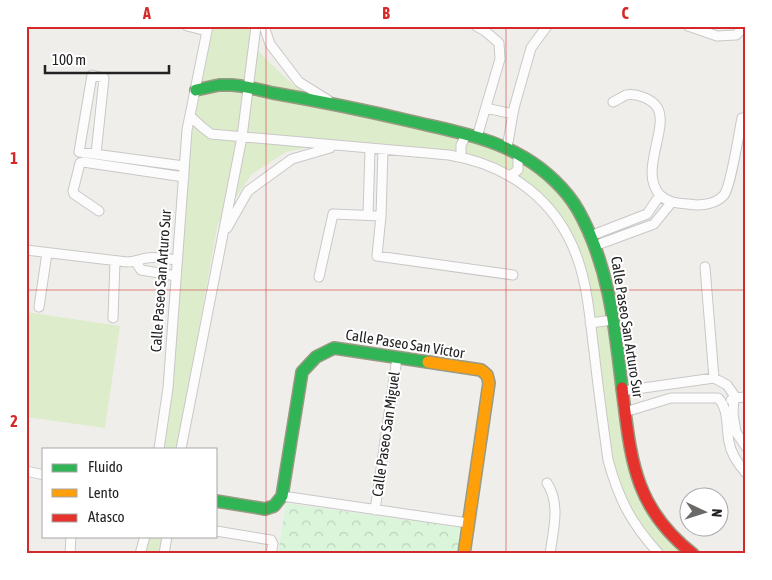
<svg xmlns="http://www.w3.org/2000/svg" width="772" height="580" viewBox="0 0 772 580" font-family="'Asap Condensed',sans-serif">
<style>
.grass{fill:#ddeccb}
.park{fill:url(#park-crowns)}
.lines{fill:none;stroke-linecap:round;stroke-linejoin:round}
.street-casing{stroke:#c9c8c7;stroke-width:11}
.fast-casing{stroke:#999a82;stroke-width:14}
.slow-casing{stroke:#999a82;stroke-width:14}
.jam-casing{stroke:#999a82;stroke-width:14}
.street{stroke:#fdfcfc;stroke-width:9}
.fast{stroke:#30b455;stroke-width:11}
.slow{stroke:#ff9f0a;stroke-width:11}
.jam{stroke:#e5322d;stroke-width:11}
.grid{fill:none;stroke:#d62828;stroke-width:1;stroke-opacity:0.55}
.labels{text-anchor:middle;stroke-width:4;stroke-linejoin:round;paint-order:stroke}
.street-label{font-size:15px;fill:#222;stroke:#fff}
.neatline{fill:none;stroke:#d62828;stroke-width:2}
.grid-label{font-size:16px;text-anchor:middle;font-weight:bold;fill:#d62828}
</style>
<defs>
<pattern id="park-crowns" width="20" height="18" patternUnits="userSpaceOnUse" patternTransform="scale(1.25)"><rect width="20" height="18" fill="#daf5da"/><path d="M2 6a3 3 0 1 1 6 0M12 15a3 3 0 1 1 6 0" fill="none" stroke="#bbd2bb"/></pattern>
</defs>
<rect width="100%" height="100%" fill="#f0eeeb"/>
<path class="grass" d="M210 26H254L252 45 293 85 332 105 496 146 553 181 593 243 606 296 639 489 691 554H664L650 539 628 509 613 468 594 332 571 236 510 171 466 156 332 143 286 152 252 174 218 223 177 449H160L187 165Z
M26 312 120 326 105 428 26 417Z
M149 536H164L162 554H145Z"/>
<path class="park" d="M286 503 465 528 460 554H278Z"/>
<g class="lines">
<defs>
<path id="street" d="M187 26 207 31
M264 26 270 44 299 82 328 100
M476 26 485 31 499 43 500 59 477 137
M688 26 717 36 736 35 745 26
M613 102C617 100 622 97 626 95 635 93 651 98 657 107 670 127 638 172 660 195 668 203 678 203 688 204 699 206 715 205 724 195 731 186 739 132 742 118
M486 108 513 114
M190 116 202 127 211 134 449 155C510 165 558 201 578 260 588 289 590 321 594 351 598 387 603 424 608 460 619 500 631 523 659 554
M507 148 514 108 531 48 547 26
M383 150 381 216 377 256 513 275
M96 154 104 78 92 75 79 152C114 157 149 161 184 166
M461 157V145L466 135
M510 176 518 170V154
M99 211 74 194 73 191 80 163 83 162 184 177
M368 215 370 149
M227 228 248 191 292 159 330 148
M593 235 647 214 660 195
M597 245 654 224 671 203
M26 250 127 262C135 262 140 259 147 258 156 256 168 259 177 260
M136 262 141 270 176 276
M705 267 714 378
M319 277 333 214 381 216
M39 307 47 253
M113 318 115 261
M590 323 613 320
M622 391 714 378 727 385 734 395 733 414 736 432 746 447
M731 400 734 398 746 397
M625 412 671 398H718C729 409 726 427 729 442 731 454 738 464 746 473
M159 449 168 388 187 130 208 26
M181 449 242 137 256 26
M26 471 44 475
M547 483C561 504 553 531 550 554
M282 496 468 523
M375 510 397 358
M216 531 271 540 273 544 271 554
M70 554 71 536
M140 554 145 536
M164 554 167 536"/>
<path id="fast" d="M196 90 219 85H232C246 86 259 90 273 93 319 101 364 110 410 121 448 130 491 137 525 158 545 170 566 189 578 210 609 265 615 327 622 388
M216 501 265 509 274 506 282 496 302 372 316 357 334 348 428 362"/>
<path id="slow" d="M428 362 481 370 487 375 489 383 464 554"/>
<path id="jam" d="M622 388C631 458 633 507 693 554"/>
</defs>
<use href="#street" class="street-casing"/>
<use href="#fast" class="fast-casing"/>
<use href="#slow" class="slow-casing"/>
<use href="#jam" class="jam-casing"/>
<use href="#street" class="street"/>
<use href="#fast" class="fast"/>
<use href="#slow" class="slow"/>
<use href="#jam" class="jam"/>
</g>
<path class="grid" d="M266 26V554M506 26V554M26 290H746"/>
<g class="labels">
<g class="street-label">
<text transform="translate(161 281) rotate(-86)" y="5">Calle Paseo San Arturo Sur</text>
<text transform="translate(627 327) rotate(81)" y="5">Calle Paseo San Arturo Sur</text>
<text transform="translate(405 344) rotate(9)" y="5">Calle Paseo San Víctor</text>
<text transform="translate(386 434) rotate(-82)" y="5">Calle Paseo San Miguel</text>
</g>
</g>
<rect width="772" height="580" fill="none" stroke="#ffffff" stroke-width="55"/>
<rect x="42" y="448" width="175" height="90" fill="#ffffff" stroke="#a7a7a7"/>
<rect x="52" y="464" width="25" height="8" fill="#30b455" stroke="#a7a7a7"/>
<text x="88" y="472" font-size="15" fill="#222222">Fluido</text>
<rect x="52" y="489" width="25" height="8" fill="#ff9f0a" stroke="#a7a7a7"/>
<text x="88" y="498" font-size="15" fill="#222222">Lento</text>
<rect x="52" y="514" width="25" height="8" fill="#e5322d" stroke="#a7a7a7"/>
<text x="88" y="522" font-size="15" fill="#222222">Atasco</text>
<g transform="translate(704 512) rotate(94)"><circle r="24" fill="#ffffff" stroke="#a7a7a7"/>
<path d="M0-4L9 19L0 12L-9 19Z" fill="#6a6968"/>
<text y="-8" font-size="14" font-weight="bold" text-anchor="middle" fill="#222222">N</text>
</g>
<path d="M45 65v8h124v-8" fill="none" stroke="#222222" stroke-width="2.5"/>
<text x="52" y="65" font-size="15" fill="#222222" stroke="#ffffff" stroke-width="4" paint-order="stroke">100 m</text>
<rect x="28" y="28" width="716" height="524" class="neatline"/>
<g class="grid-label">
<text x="147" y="19">A</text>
<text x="386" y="19">B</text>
<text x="625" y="19">C</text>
<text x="14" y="164">1</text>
<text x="14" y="427">2</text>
</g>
</svg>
